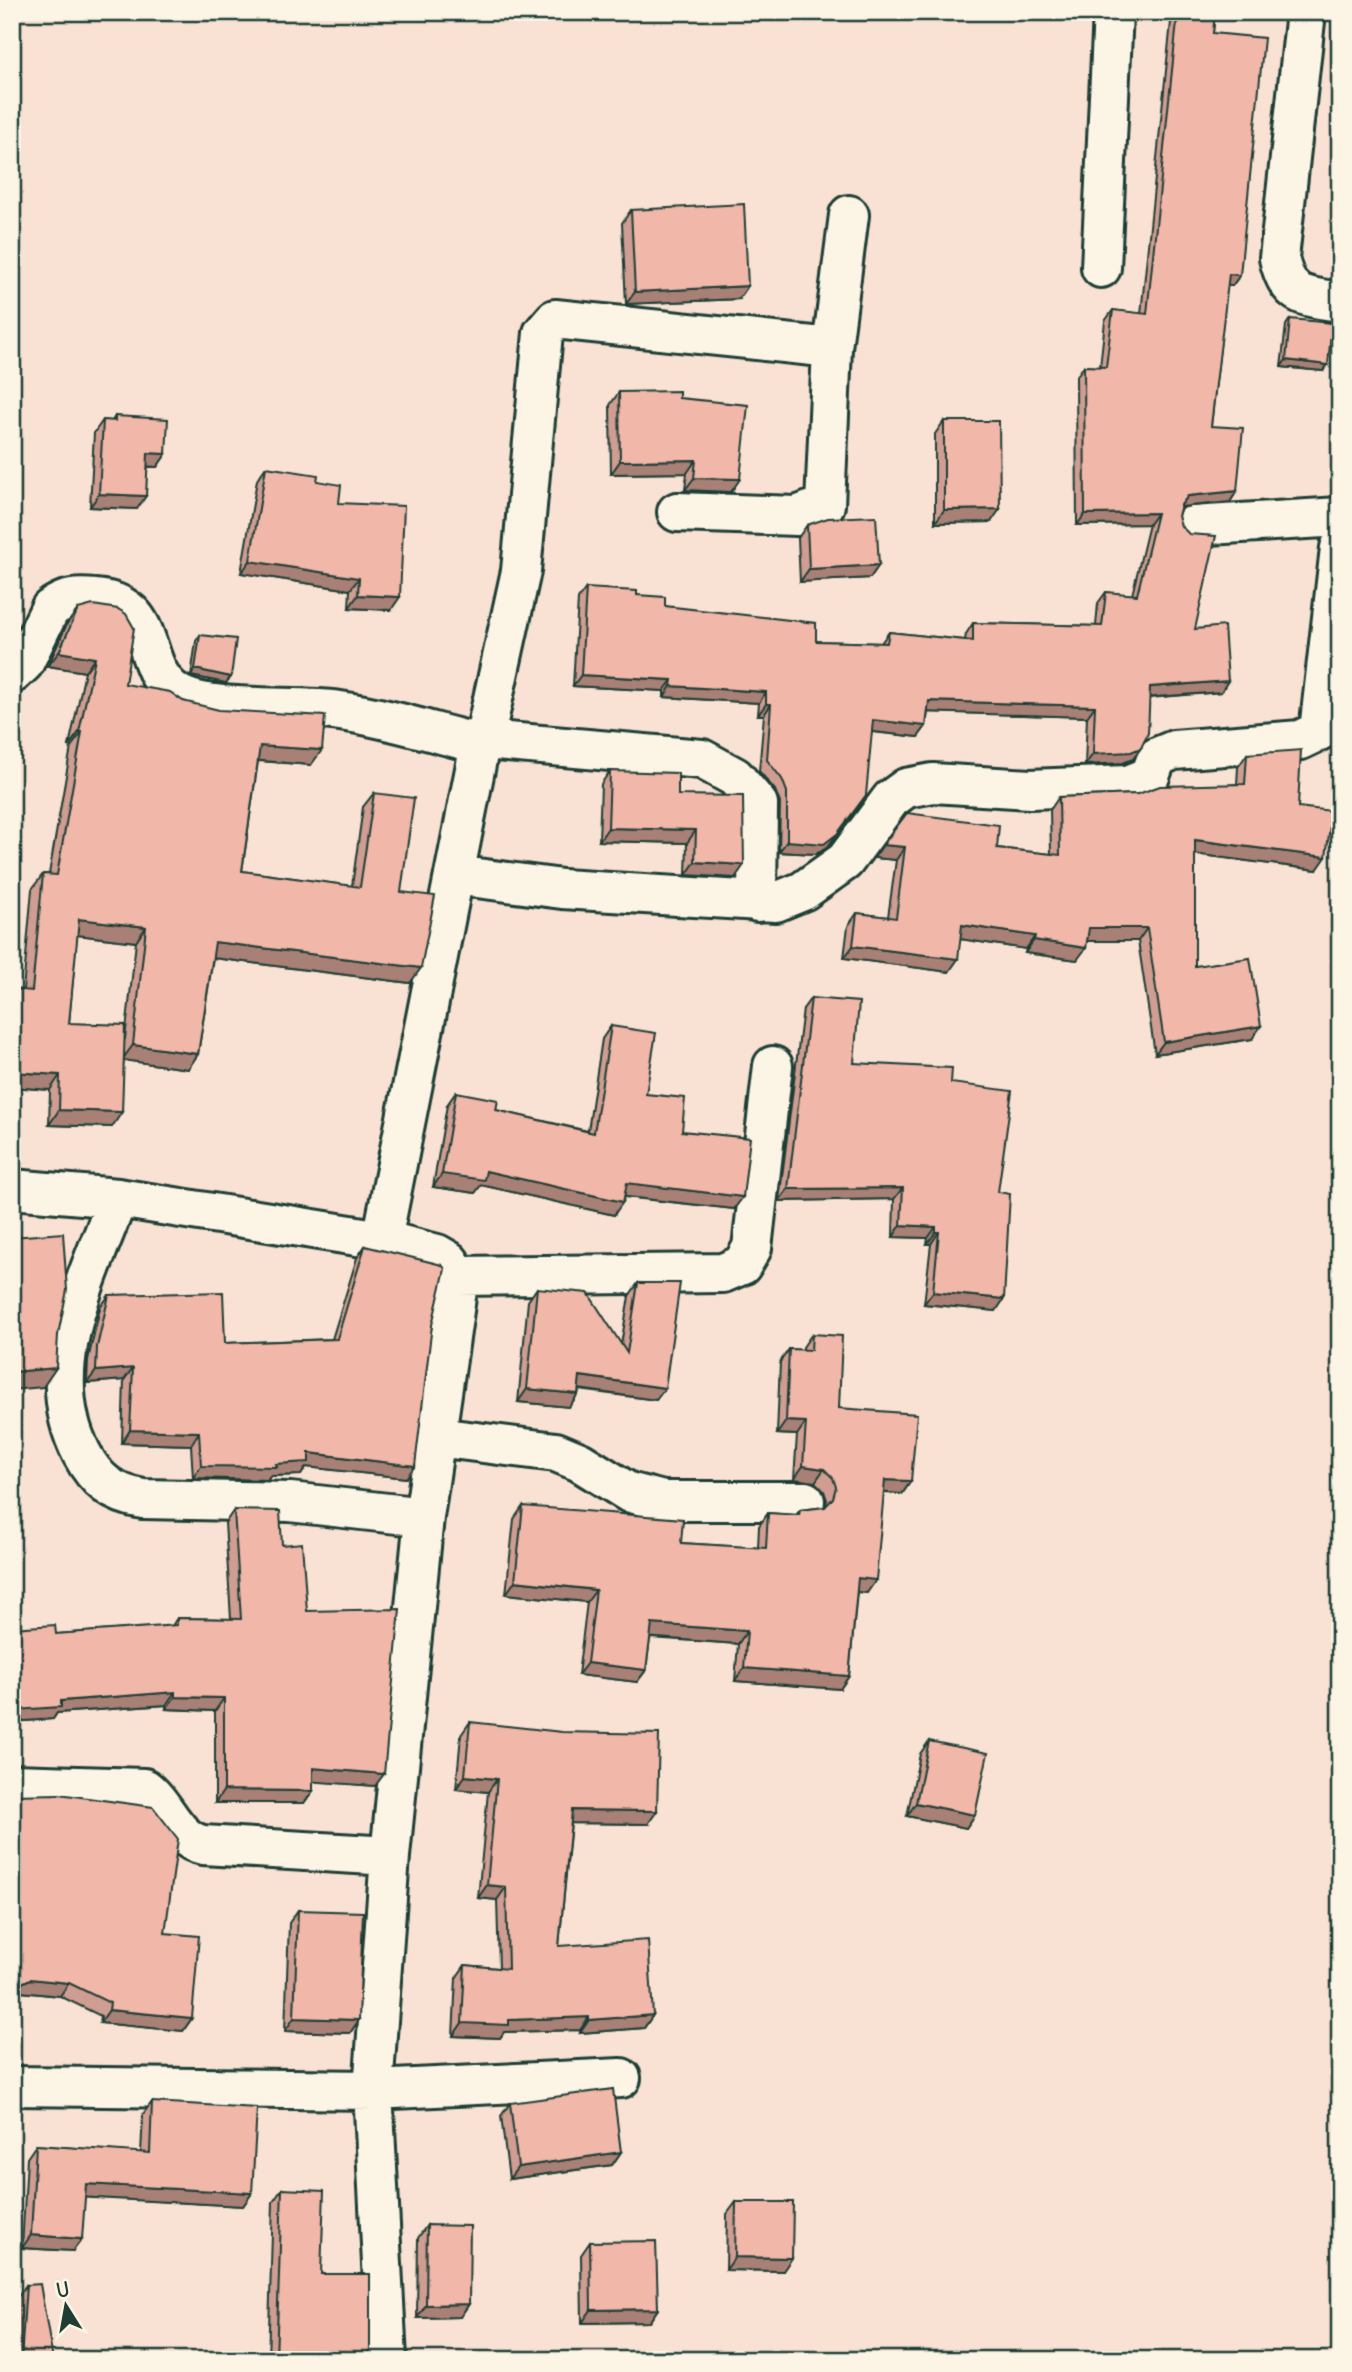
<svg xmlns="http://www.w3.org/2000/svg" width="1352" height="2372" viewBox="0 0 1352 2372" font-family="Delius,sans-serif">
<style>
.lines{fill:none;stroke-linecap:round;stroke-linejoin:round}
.street-casing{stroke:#1f3d34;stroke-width:44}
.street{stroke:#fcf5e5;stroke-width:38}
.wall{fill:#cf9d91;stroke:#1f3d34;stroke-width:2;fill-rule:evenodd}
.shaded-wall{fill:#a98076;stroke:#1f3d34;stroke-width:2}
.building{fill:#f1b7a9;stroke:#1f3d34;stroke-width:2}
</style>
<rect width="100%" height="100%" fill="#f9e2d3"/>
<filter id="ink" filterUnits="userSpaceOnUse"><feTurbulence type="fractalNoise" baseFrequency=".0143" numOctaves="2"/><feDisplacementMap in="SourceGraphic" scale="14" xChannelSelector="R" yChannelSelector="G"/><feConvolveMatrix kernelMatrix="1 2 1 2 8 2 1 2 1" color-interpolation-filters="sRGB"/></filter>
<g filter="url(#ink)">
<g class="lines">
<defs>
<path id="street" d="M1306 12 1279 258C1288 298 1303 296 1340 302
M1101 268 1113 12
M677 512 797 516 825 505 832 348 849 215
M1192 526 1340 517
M12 674 24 663 50 609C64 598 77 597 95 599 163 604 135 671 180 695 212 712 300 705 340 711 386 717 434 733 480 744
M484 740 702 759 735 777 758 804 757 902
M454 875 562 889 776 902 803 891 845 861 891 799 906 788 933 783 1030 789 1128 785 1150 776 1157 757 1174 750 1300 740 1319 731 1340 548
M12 1189 118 1198 382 1240 437 1254 449 1261 459 1276 424 1517 390 1856 373 2090 387 2360
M118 1198C88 1277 38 1371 82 1454 96 1481 113 1494 143 1499L290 1502 424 1517
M382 1240 480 744 484 740 521 571 543 333 555 319 832 348
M459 1276 723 1273 742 1265 752 1248 773 1066
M436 1437 556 1452 580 1462 628 1492 663 1501H805
M12 1784 144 1788C166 1803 175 1840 203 1845L390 1856
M12 2086 373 2090 621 2078"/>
</defs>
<use href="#street" class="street-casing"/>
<use href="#street" class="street"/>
</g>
<path class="wall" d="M1172 12H1215L1213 33 1240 275 1232 286H1227L1211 426 1237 491 1230 502 1181 507 1178 516 1195 629 1221 692 1149 698 1133 759 1123 763 1085 765 1087 717 928 712 926 726 918 737 872 732 829 845 816 854 779 852 780 803 775 790 759 771 764 715H758L759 703 664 697V691L573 686 578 599 586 588 637 595 665 606 816 641 881 643 889 632 965 640 966 634 973 623 1096 626 1098 603 1106 592 1132 595 1149 524 1077 525 1076 377 1084 366 1100 367 1105 321 1113 310 1141 314Z
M631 210 739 299 626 304 622 223Z
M1290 319 1323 371 1281 367 1286 325Z
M619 392 679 398 731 492 685 490 687 473 611 474 610 405Z
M115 416 166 454 157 467H148L137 509 90 507 94 433 103 420 112 421Z
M944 421 991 522 935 523V434Z
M266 467 317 481 339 503 391 610 349 608 350 590 241 573 257 480Z
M807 525 879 565 870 578 800 582 798 538Z
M78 609 125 684 183 701 311 765 258 761 242 871 352 886 363 807 374 793 401 892 410 983 213 958 198 1054 188 1069 124 1060 112 1127 49 1125 50 1090 12 1087V989L23 990 32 889 43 874H49L71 747 69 746 85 672 48 666 67 624ZM77 935 136 942 125 1039 69 1023Z
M200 635 226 683 191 676 196 641Z
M1247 754 1298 807 1317 870 1195 854V966L1252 1039 1155 1054 1138 941H1087L1077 960 1025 953 1026 949 961 939 949 972 844 958 848 926 857 913 888 917 896 860 874 858 907 813 997 848 1051 854 1050 810 1059 797 1138 794 1237 784 1238 767Z
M610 771 678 795 735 878 686 875 687 843 599 841 601 784Z
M811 998 854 1063 951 1083 998 1192 996 1311 924 1304 931 1244H927L928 1238 893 1237 894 1199 779 1201 803 1009Z
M611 1026 646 1094 682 1131 734 1209 624 1197 614 1215 481 1185 475 1193 433 1187 447 1105 456 1092 496 1110 588 1131 602 1039Z
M365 1246 432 1325 406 1478 306 1467 301 1475 270 1476 268 1480 193 1478 191 1445 122 1443 124 1380 87 1383 88 1360 100 1308 109 1295 225 1343 332 1339 357 1258Z
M638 1283 665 1388 656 1400 579 1390 578 1394 569 1407 518 1402 528 1301 537 1288 621 1345 629 1296Z
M812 1334 839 1408 911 1481 902 1494 884 1493 867 1593 857 1592 849 1676 840 1689 735 1681 738 1644 650 1638 646 1670 637 1682 578 1675 587 1602 506 1594 514 1519 523 1506 681 1543 758 1548 759 1526 768 1513 796 1515 800 1510 825 1507 827 1500 824 1491 815 1482 794 1479 797 1435 777 1434 780 1362 789 1349 803 1350V1347Z
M234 1510 282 1545 375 1786 313 1781 304 1803H215V1711L166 1709V1705L57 1713 53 1719 12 1722V1628L56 1634 172 1626 177 1618 231 1619 225 1523Z
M470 1722 648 1824 571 1823 559 1946 653 2015 644 2028 580 2033V2030L504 2032 500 2038 453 2036 456 1978 465 1965 499 1968 497 1900 478 1898 488 1792 456 1789 461 1735Z
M929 1741 975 1815 966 1828 907 1816 920 1754Z
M12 1795 165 1933 192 2018 183 2031 100 2023 101 2016 60 1996 21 1992Z
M298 1910 359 2020 350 2033 285 2031 289 1923Z
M152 2102 252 2193 243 2206 85 2197 73 2251 22 2248 27 2158 36 2145 141 2153 143 2114Z
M510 2103 621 2152 612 2165 509 2179 501 2116Z
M282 2189 321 2274 370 2360H268L273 2202Z
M736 2202 783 2271 726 2270 727 2214Z
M427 2225 469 2304 460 2317 417 2318 418 2238Z
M590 2242 658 2309 649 2322 582 2323 581 2255Z
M26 2285 53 2360H13L17 2298Z"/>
<path class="shaded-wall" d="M1229 274 1240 275 1232 286 1221 285Z
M748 286 739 299 626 304 635 292Z
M1286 360 1328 365 1323 371 1281 367Z
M148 453 166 454 157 467 139 466Z
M696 460 687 473 611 474 620 461Z
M694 478 740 479 731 492 685 490Z
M1237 491 1230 502 1181 507 1173 516 1181 505 1188 496Z
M99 494 146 496 137 509 90 507Z
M1000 509 991 522 935 523 944 510Z
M1157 513 1149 524 1077 525 1085 514Z
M250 561 359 578 350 590 241 573Z
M879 565 870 578 800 582 809 569Z
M358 595 400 597 391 610 349 608Z
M59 652 95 658 85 672 48 666Z
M195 669 231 677 226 683 191 676Z
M581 675 672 680 664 691 573 686Z
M1228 681 1221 692 1142 698 1150 687Z
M671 686 766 692 759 703 664 697Z
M929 701 1095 706 1087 717 921 712Z
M766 704H771L764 715H758Z
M873 720 926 726 918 737 865 731Z
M79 732H82L71 747 69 746Z
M260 746 322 750 311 765 250 760Z
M1141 748 1133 759 1123 763 1085 765 1093 754Z
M866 795 829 845 816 854 779 852 787 841Z
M608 828 696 830 687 843 599 841Z
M1195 840 1326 857 1317 870 1186 853Z
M883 845 905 847 896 860 874 858Z
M695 862 744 865 735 878 686 875Z
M79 919 146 927 136 942 68 934Z
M962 925 1035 936 1026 949 953 938Z
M1089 928H1147L1138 941H1080Z
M1034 940 1086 948 1077 960 1025 953Z
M215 942 421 968 410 983 205 957Z
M853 946 958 959 949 972 844 958Z
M1261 1026 1252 1039 1155 1054 1164 1042Z
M133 1045 198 1054 188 1069 122 1060Z
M12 1072 60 1075 50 1090 12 1087Z
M59 1110 122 1112 112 1127 49 1125Z
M486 1171 623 1202 614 1215 481 1185 475 1193 433 1187 442 1174Z
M627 1183 743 1197 734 1209 618 1196Z
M903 1188 894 1199 779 1201 788 1189Z
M901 1225 936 1227 928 1238 893 1237Z
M936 1232H939L931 1244H927Z
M933 1292 1004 1299 996 1311 924 1304Z
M56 1368 43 1387 12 1390V1372Z
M133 1368 124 1380 87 1383 96 1371Z
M580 1376 665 1388 656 1400 571 1388Z
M527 1389 578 1394 569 1407 518 1402Z
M786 1421 806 1422 797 1435 777 1434Z
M130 1430 199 1432 191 1445 122 1443Z
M309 1453 415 1466 406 1478 306 1467 301 1475 270 1476 268 1480 193 1478 201 1466Z
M803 1466 824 1469 815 1482 794 1479Z
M885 1480 911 1481 902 1494 876 1492Z
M858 1578 876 1580 867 1593 849 1591Z
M515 1581 596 1590 587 1602 506 1594Z
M652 1624 747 1631 738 1644 643 1637Z
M587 1663 646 1670 637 1682 578 1675Z
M744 1668 849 1676 840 1689 735 1681Z
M175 1692 166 1705 57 1713 53 1719 12 1722V1713L15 1710 61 1701Z
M175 1697 224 1698 215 1711 166 1709Z
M313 1768 384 1774 375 1786 304 1781Z
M465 1776 497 1779 488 1792 456 1789Z
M224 1790 313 1791 304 1803H215Z
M916 1803 975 1815 966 1828 907 1816Z
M572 1810 657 1811 648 1824 563 1823Z
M487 1885 506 1887 497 1900 478 1898Z
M30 1979 69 1983 60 1996 21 1992 12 1996V1988Z
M109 2010 192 2018 183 2031 100 2023Z
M653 2015 644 2028 580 2033 589 2020Z
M589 2017 580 2030 504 2032 500 2038 453 2036 462 2023 509 2020Z
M294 2018 359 2020 350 2033 285 2031Z
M621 2152 612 2165 509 2179 518 2167Z
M86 2184 252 2193 243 2206 77 2197Z
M31 2235 82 2239 73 2251 22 2248Z
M735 2257 792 2258 783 2271 726 2270Z
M469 2304 460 2317 417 2318 426 2305Z
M658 2309 649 2322 582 2323 591 2310Z"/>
<path class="building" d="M1178 12H1215L1213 33 1264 38 1240 275 1229 274 1211 426 1243 428 1237 491 1188 496 1181 505 1178 516 1181 526 1189 534 1216 536 1195 629 1224 626 1228 681 1150 687 1148 733 1141 748 1131 752 1093 754 1095 706 929 701 926 726 873 720 866 795 837 834 824 844 787 841V792L782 779 767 760 771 704H766V692L671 686 672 680 581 675 586 588 637 591V595L665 597V606L816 623V641L887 643 889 632 973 641V623L1102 626 1106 592 1137 595 1157 513 1085 514 1084 366 1106 367 1113 310 1147 314Z
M744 204 748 286 635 292 631 210Z
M1290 319 1332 323 1328 365 1286 360Z
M679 391V398L748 405 740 479 694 478 696 460 620 461 619 392Z
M115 416 168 419 166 454 148 453 146 496 99 494 103 420 115 421Z
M944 421H999L1000 509 944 510Z
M266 467 318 475 317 481 341 485 339 503 404 506 400 597 358 595 359 578 250 561Z
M876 516 879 565 809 569 807 525 828 518Z
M93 605 118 609 126 614 134 628 125 684 170 692 183 701 219 710 325 716 322 750 260 746 242 871 360 887 374 793 414 798 401 892 435 896 421 968 215 942 198 1054 133 1045 146 927 79 919 69 1023 125 1025 122 1112 59 1110 60 1075 12 1072V989L32 991 43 874 57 875 82 732H79L95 658 59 652 78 609Z
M200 635 236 639 231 677 195 669Z
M1301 750 1298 807 1332 811 1326 857 1195 840V966L1250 958 1261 1026 1164 1042 1147 928H1089L1086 948 1034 940 1035 936 962 925 958 959 853 946 857 913 896 918 905 847 883 845 907 813 999 825 997 848 1060 855 1059 797 1138 794 1160 786 1245 784 1247 754Z
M610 771 678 773V795L743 796 744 865 695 862 696 830 608 828Z
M811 998 859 1002 854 1063 952 1068 951 1083 1012 1091 998 1192 1010 1194 1004 1299 933 1292 939 1232H936V1227L901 1225 903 1188 788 1189Z
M611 1026 656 1033 646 1094 685 1098 682 1131 750 1138 743 1197 627 1183 623 1202 486 1171 484 1180 442 1174 456 1092 498 1100 496 1110 594 1133Z
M63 1233 67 1290 58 1335 56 1368 12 1372V1237Z
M365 1246 442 1265 445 1269 432 1325 415 1466 309 1453V1462L276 1464 277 1467 201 1466 199 1432 130 1430 133 1368 96 1371 97 1347 109 1295 223 1292 225 1343 337 1339Z
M638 1283H680L665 1388 580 1376 578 1394 527 1389 537 1288 588 1293 627 1353Z
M812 1334 842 1336 839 1408 917 1414 911 1481 885 1480 876 1580 858 1578 849 1676 744 1668 747 1631 652 1624 646 1670 587 1663 596 1590 515 1581 523 1506 683 1519 681 1543 766 1548 768 1513 799 1515 800 1510 825 1507 833 1498 836 1487 833 1478 824 1469 803 1466 806 1422 786 1421 789 1349 811 1350Z
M234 1510 280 1511 282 1545 302 1543 307 1611 400 1609 384 1774 313 1768V1791L224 1790V1698L175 1697V1692L61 1701V1707L15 1710 12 1678V1628L55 1625 56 1634 177 1625V1618L241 1619Z
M470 1722 562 1732 659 1734 657 1811 572 1810 559 1946 648 1940 653 2015 589 2020V2017L509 2020V2025L462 2023 465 1965 508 1969 506 1887 487 1885 497 1779 465 1776Z
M929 1741 988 1753 975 1815 916 1803Z
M59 1794 153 1807 178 1839 165 1933 199 1936 192 2018 109 2010 110 2003 69 1983 30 1979 12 1988V1795Z
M298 1910 363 1912 359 2020 294 2018Z
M613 2089 621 2152 518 2167 510 2103Z
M152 2102 257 2108 252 2193 86 2184 82 2239 31 2235 36 2145 150 2153Z
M282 2189 324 2191 321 2274H370V2360H276Z
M736 2202H793L792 2258 735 2257Z
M427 2225 470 2226 469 2304 426 2305Z
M656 2241 658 2309 591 2310 590 2242Z
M40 2284 53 2360H21L26 2285Z"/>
</g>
<rect width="1352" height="2372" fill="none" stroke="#fcf5e5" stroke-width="42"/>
<rect x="21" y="21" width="1310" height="2330" fill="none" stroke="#1f3d34" stroke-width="2.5" filter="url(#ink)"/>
<g transform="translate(66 2306) rotate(349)" stroke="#fcf5e5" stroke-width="5" paint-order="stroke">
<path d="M0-5L12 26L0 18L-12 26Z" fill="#1f3d34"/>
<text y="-10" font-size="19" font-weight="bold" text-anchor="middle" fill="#1f3d34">U</text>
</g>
</svg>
